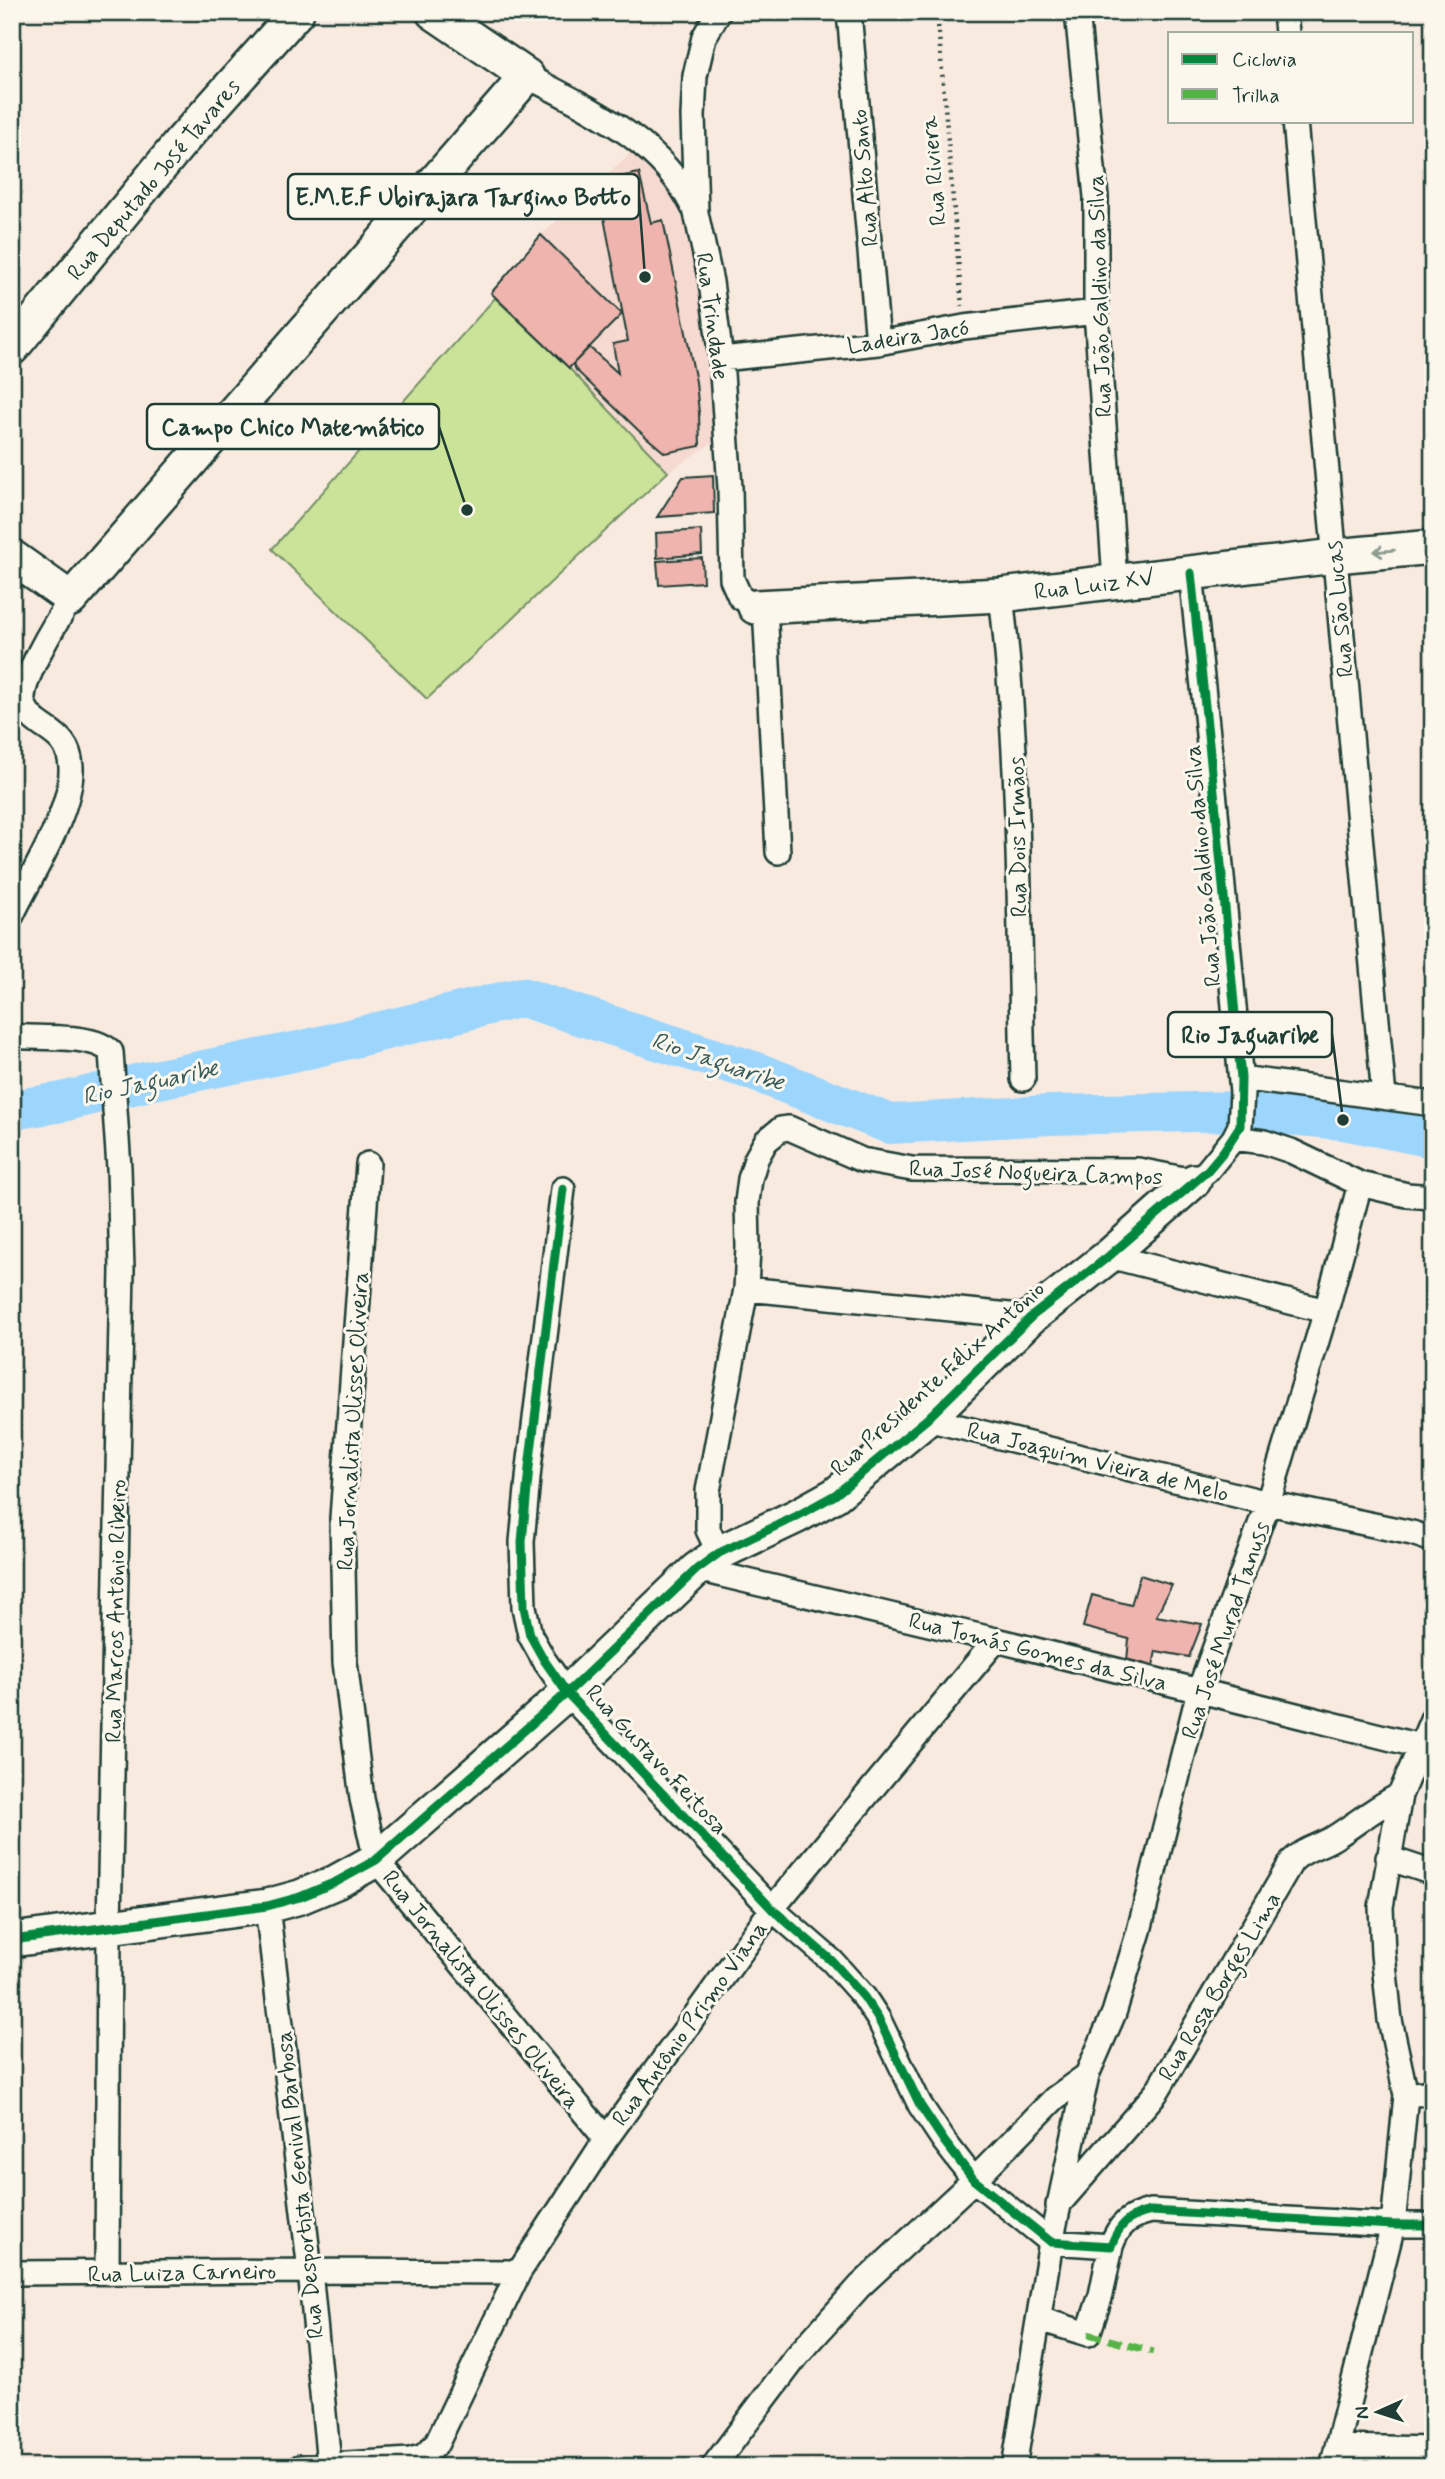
<svg xmlns="http://www.w3.org/2000/svg" width="1445" height="2479" viewBox="0 0 1445 2479" font-family="Mynerve,sans-serif">
<style>
.built{fill:#f6dad1}
.park{fill:#cbe399;stroke:#759066;stroke-width:2}
.lines{fill:none;stroke-linecap:round;stroke-linejoin:round}
.river{stroke:#9dd6fd;stroke-width:40}
.building{fill:#efb4ae;stroke:#1f3d34;stroke-width:2}
.street-casing{stroke:#1f3d34;stroke-width:28}
.secondary-casing{stroke:#1f3d34;stroke-width:38}
.path{stroke:#1f3d34;stroke-width:4.5;stroke-dasharray:2 5;stroke-linecap:butt}
.street{stroke:#fbf7ec;stroke-width:23}
.secondary{stroke:#fbf7ec;stroke-width:33}
.quiet{stroke:#55b346;stroke-width:7;stroke-dasharray:14 7;stroke-linecap:butt}
.cycleway-casing{stroke:#fbf7ec;stroke-width:13}
.cycleway{stroke:#00873e;stroke-width:9}
.oneway{stroke:#8d9a90}
.labels{text-anchor:middle;stroke-width:6;stroke-linejoin:round;paint-order:stroke}
.street-label{font-size:23px;fill:#1f3d34;stroke:#fbf7ec}
.water-label{font-size:24px;font-style:italic;fill:#385c5c;stroke:#fbf7ec}
.leader{fill:none;stroke:#1f3d34;stroke-width:2.5}
.callout-dot{fill:#1f3d34;stroke:#fbf7ec;stroke-width:2.5}
.callout{fill:#fbf7ec;stroke:#1f3d34;stroke-width:2.5}
.callout-label{font-size:24px;text-anchor:middle;font-weight:bold;fill:#1f3d34}
</style>
<rect width="100%" height="100%" fill="#f9eae0"/>
<filter id="ink" filterUnits="userSpaceOnUse"><feTurbulence type="fractalNoise" baseFrequency=".0143" numOctaves="2"/><feDisplacementMap in="SourceGraphic" scale="14" xChannelSelector="R" yChannelSelector="G"/><feConvolveMatrix kernelMatrix="1 2 1 2 8 2 1 2 1" color-interpolation-filters="sRGB"/></filter>
<g filter="url(#ink)">
<path class="built" d="M641 143 687 187 727 433 668 472 491 293 541 235Z"/>
<path class="park" d="M495 298 569 368 668 472 427 699 272 549Z"/>
<g class="lines">
<path class="river" d="M12 1110 62 1102 149 1081 308 1049 522 997 751 1070 890 1124 1050 1115 1242 1111 1343 1120 1433 1138"/>
</g>
<path class="building" d="M639 173 651 223 663 220 696 382 699 413 700 446 665 453 638 430 576 370 573 364 589 347 618 373 613 344 628 341 597 182Z
M541 235 622 314 569 368 491 293Z
M713 475 714 513 657 517 683 477Z
M701 530 702 554 657 558 656 533Z
M702 558 703 582 659 585 657 561Z
M1140 1575 1172 1585 1156 1616 1202 1624 1189 1657 1156 1651 1153 1666 1127 1661 1129 1639 1083 1627 1092 1595 1131 1605Z"/>
<g class="lines">
<defs>
<path id="street" d="M719 12 704 37 695 76 693 116 696 213 711 282 721 359 730 488 732 579 740 597 755 607
M849 12 878 343
M1077 12 1096 197V312L1115 580
M1285 12 1287 33
M527 76C590 109 661 141 693 207
M1295 121 1384 1097
M721 359 878 343 964 327 1096 312
M1001 595C1020 756 1019 918 1023 1079
M765 607 778 852
M12 915C31 875 73 810 71 767 69 728 35 732 24 705 16 685 59 617 71 599
M12 1036C38 1039 94 1033 111 1052L119 1168 122 1269 109 1927 107 2273
M1241 1078 1433 1104
M1234 1138 1264 1142 1291 1151 1360 1184 1407 1195 1433 1197
M368 1164 342 1518 345 1662 362 1799 376 1860 606 2139
M563 1189 529 1468 522 1542 524 1607 530 1635 544 1660 567 1693 772 1909 832 1961 864 1997 879 2020 920 2105 944 2141 974 2180 1051 2242 1111 2246C1119 2224 1129 2216 1151 2211L1393 2225H1433
M1109 1256 1326 1311
M746 1289 1031 1317
M927 1419 1268 1503 1412 1533 1433 1540
M719 1553 708 1530V1491L746 1289 748 1247 747 1202 750 1179 756 1159 766 1141 781 1129 789 1128 862 1160 912 1169 1138 1170 1194 1181 1207 1171 1234 1138 1240 1126 1242 1093 1215 801 1191 573
M697 1569 996 1640 1420 1746
M1388 1858 1433 1873
M267 1906 310 2271 329 2464
M1406 2095 1390 2020 1383 1954 1381 1907 1400 1795 1433 1717
M1058 2205 1156 2093 1292 1861C1304 1849 1321 1846 1335 1837 1357 1823 1376 1807 1400 1795
M12 2273 310 2271 519 2272
M1039 2319 1088 2334 1101 2295 1111 2246
M1337 2447 1433 2449
M300 2467 410 2460 424 2456 437 2443 519 2272 606 2139 772 1909 996 1640
M713 2467 796 2357 860 2286 974 2180 1055 2098 1087 2075
M1014 2467 1051 2242 1087 2075 1114 2013 1139 1931 1199 1691 1268 1503 1326 1311 1360 1184
M1332 2467 1393 2225 1406 2095 1433 2092"/>
<path id="secondary" d="M12 348 180 143 297 12
M12 557 71 599 527 76 433 12
M755 607 1001 595 1335 556 1433 547
M12 1940 267 1906 300 1897 336 1882 376 1860 567 1693 697 1569 719 1553 797 1516 835 1495 927 1419 1031 1317 1109 1256 1194 1181"/>
</defs>
<use href="#street" class="street-casing"/>
<use href="#secondary" class="secondary-casing"/>
<path class="path" d="M937 12 962 306"/>
<use href="#street" class="street"/>
<use href="#secondary" class="secondary"/>
<path class="quiet" d="M1088 2334 1153 2352"/>
<defs>
<path id="cycleway" d="M563 1189 529 1468 522 1542 524 1607 530 1635 544 1660 567 1693 772 1909 832 1961 864 1997 879 2020 920 2105 944 2141 974 2180 1051 2242 1111 2246C1119 2224 1129 2216 1151 2211L1393 2225H1433
M12 1940 267 1906 300 1897 336 1882 376 1860 567 1693 697 1569 719 1553 797 1516 835 1495 927 1419 1031 1317 1109 1256 1207 1171 1223 1152 1240 1126 1241 1078 1215 801 1191 573"/>
</defs>
<use href="#cycleway" class="cycleway-casing"/>
<use href="#cycleway" class="cycleway"/>
</g>
<defs><path id="oneway-shaft" d="M-6 0H5M1.5-3L5.5 0L1.5 3" fill="none" stroke-width="1.6" stroke-linecap="round" stroke-linejoin="round" transform="scale(1.75)"/></defs>
<use class="oneway" href="#oneway-shaft" transform="translate(1384 551) rotate(175)"/>
</g>
<g class="labels">
<g class="street-label">
<text transform="translate(933 171) rotate(-95)" y="8">Rua Riviera</text>
<text transform="translate(864 178) rotate(-95)" y="8">Rua Alto Santo</text>
<text transform="translate(153 179) rotate(-50)" y="8">Rua Deputado José Tavares</text>
<text transform="translate(1099 296) rotate(-92)" y="8">Rua João Galdino da Silva</text>
<text transform="translate(713 316) rotate(82)" y="8">Rua Trindade</text>
<text transform="translate(908 336) rotate(-9)" y="8">Ladeira Jacó</text>
<text transform="translate(1094 584) rotate(-7)" y="8">Rua Luiz XV</text>
<text transform="translate(1339 609) rotate(-95)" y="8">Rua São Lucas</text>
<text transform="translate(1017 837) rotate(-91)" y="8">Rua Dois Irmãos</text>
<text transform="translate(1202 866) rotate(-95)" y="8">Rua João Galdino da Silva</text>
<text transform="translate(1036 1172) rotate(2)" y="8">Rua José Nogueira Campos</text>
<text transform="translate(937 1378) rotate(-42)" y="8">Rua Presidente Félix Antônio</text>
<text transform="translate(352 1421) rotate(-87)" y="8">Rua Jornalista Ulisses Oliveira</text>
<text transform="translate(1098 1461) rotate(14)" y="8">Rua Joaquim Vieira de Melo</text>
<text transform="translate(115 1611) rotate(-89)" y="8">Rua Marcos Antônio Ribeiro</text>
<text transform="translate(1225 1630) rotate(-71)" y="8">Rua José Murad Tanuss</text>
<text transform="translate(1038 1651) rotate(14)" y="8">Rua Tomás Gomes da Silva</text>
<text transform="translate(657 1759) rotate(47)" y="8">Rua Gustavo Feitosa</text>
<text transform="translate(1219 1986) rotate(-59)" y="8">Rua Rosa Borges Lima</text>
<text transform="translate(482 1989) rotate(51)" y="8">Rua Jornalista Ulisses Oliveira</text>
<text transform="translate(689 2023) rotate(-54)" y="8">Rua Antônio Primo Viana</text>
<text transform="translate(299 2185) rotate(-96)" y="8">Rua Desportista Genival Barbosa</text>
<text transform="translate(182 2272) rotate(-1)" y="8">Rua Luiza Carneiro</text>
</g>
<g class="water-label">
<text transform="translate(718 1061) rotate(19)" y="8">Rio Jaguaribe</text>
<text transform="translate(150 1082) rotate(-12)" y="8">Rio Jaguaribe</text>
</g>
</g>
<path class="leader" d="M645 277L639 197M467 510L439 427M1343 1120L1332 1034"/>
<g class="callout-dot">
<circle cx="645" cy="277" r="7"/>
<circle cx="467" cy="510" r="7"/>
<circle cx="1343" cy="1120" r="7"/>
</g>
<g class="callout">
<rect x="288" y="174" width="351" height="45" rx="7"/>
<rect x="147" y="404" width="292" height="45" rx="7"/>
<rect x="1168" y="1012" width="164" height="45" rx="7"/>
</g>
<g class="callout-label">
<text x="463" y="205">E.M.E.F Ubirajara Targino Botto</text>
<text x="293" y="435">Campo Chico Matemático</text>
<text x="1250" y="1043">Rio Jaguaribe</text>
</g>
<rect width="1445" height="2479" fill="none" stroke="#fbf7ec" stroke-width="42"/>
<rect x="21" y="21" width="1403" height="2437" fill="none" stroke="#1f3d34" stroke-width="2.5" filter="url(#ink)"/>
<rect x="1168" y="32" width="245" height="91" fill="#fbf7ec" stroke="#a3ada2" stroke-width="2"/>
<rect x="1182" y="54" width="35" height="10" fill="#00873e" stroke="#a3ada2" stroke-width="2"/>
<text x="1232" y="66" font-size="21" fill="#1f3d34">Ciclovia</text>
<rect x="1182" y="89" width="35" height="10" fill="#55b346" stroke="#a3ada2" stroke-width="2"/>
<text x="1232" y="102" font-size="21" fill="#1f3d34">Trilha</text>
<g transform="translate(1378 2412) rotate(267)" stroke="#fbf7ec" stroke-width="5" paint-order="stroke">
<path d="M0-5L12 26L0 18L-12 26Z" fill="#1f3d34"/>
<text y="-10" font-size="19" font-weight="bold" text-anchor="middle" fill="#1f3d34">N</text>
</g>
</svg>
